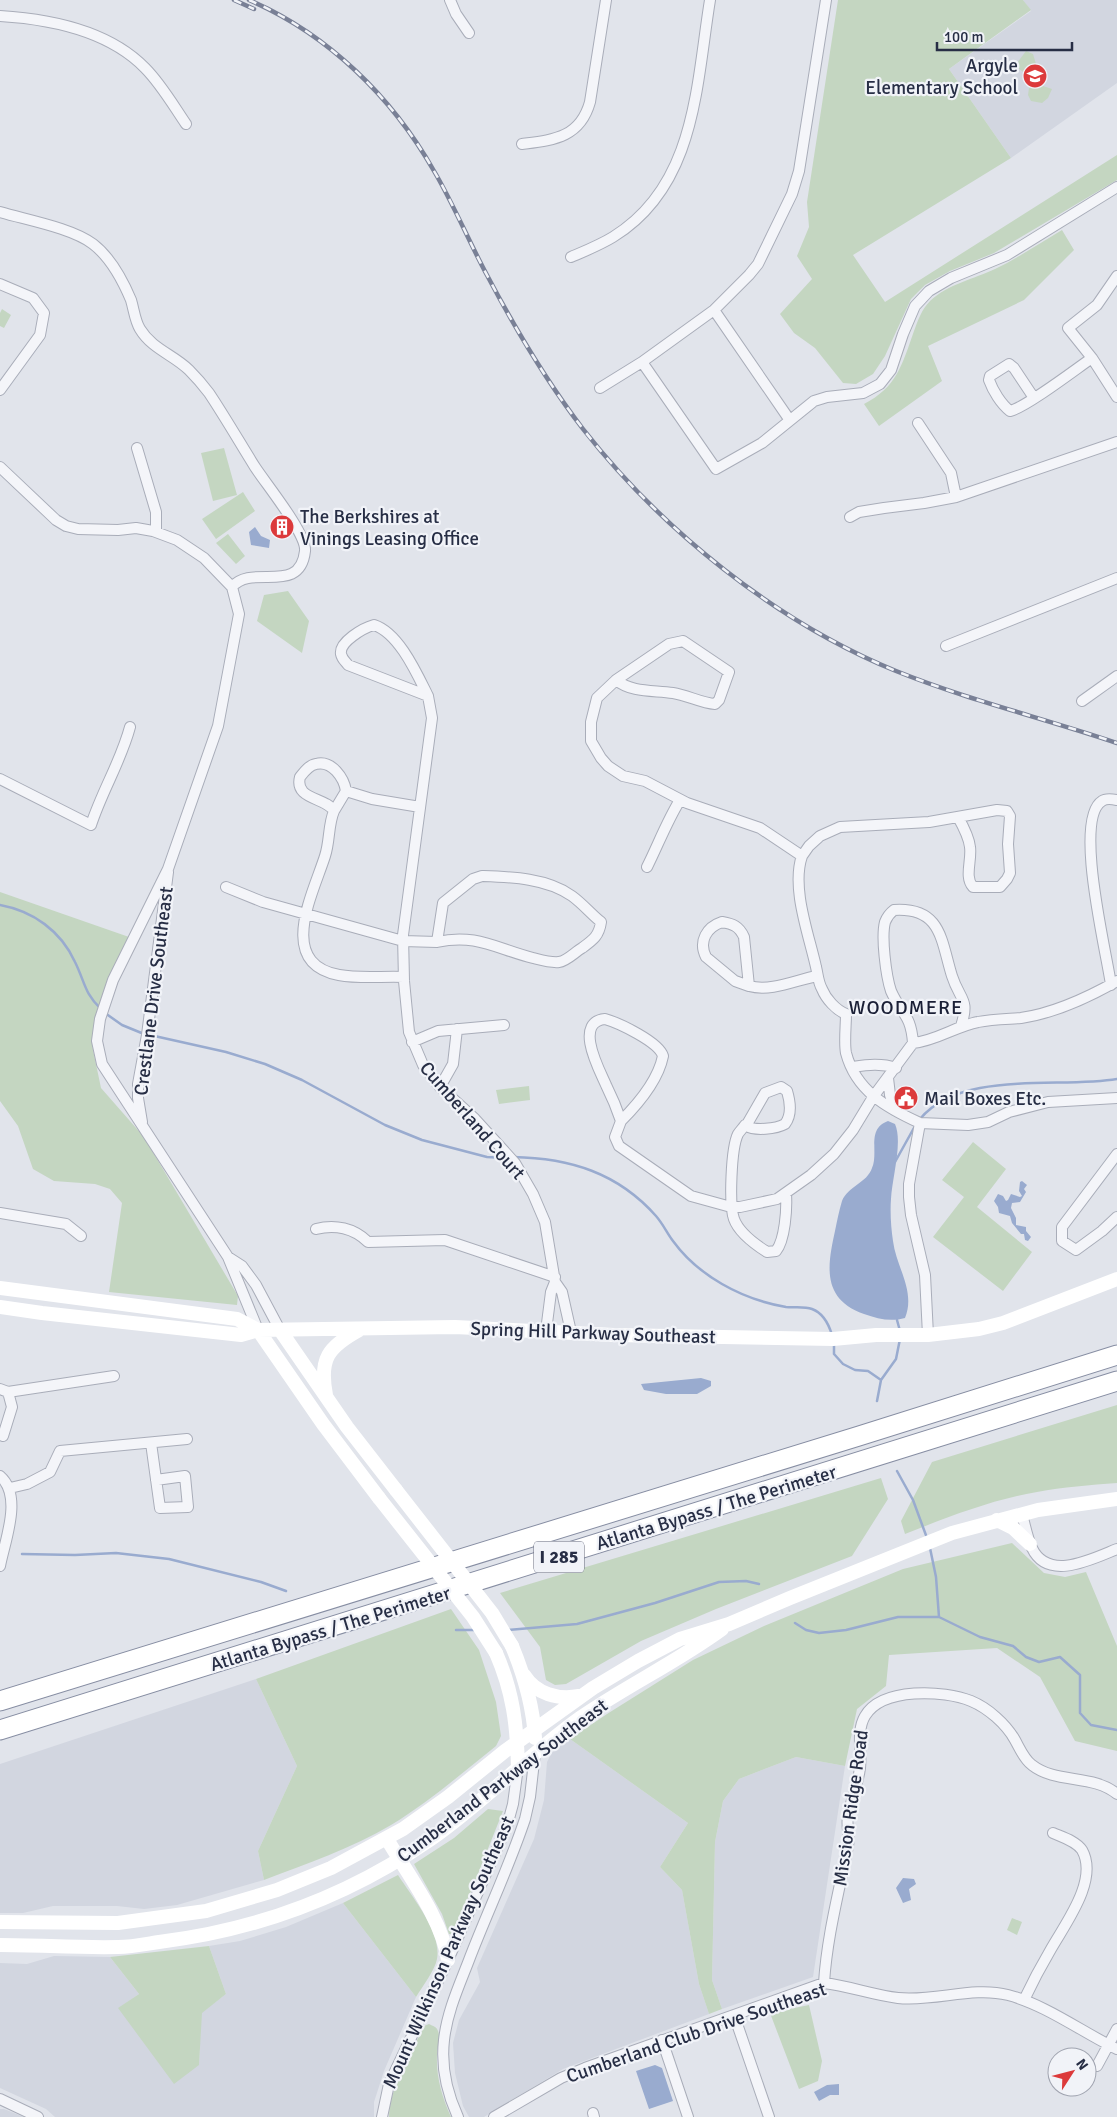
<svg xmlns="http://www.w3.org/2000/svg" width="1117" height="2117" viewBox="0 0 1117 2117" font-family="Signika,sans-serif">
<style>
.built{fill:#d2d6e0}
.green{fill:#c4d6c1}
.water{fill:#99abcf}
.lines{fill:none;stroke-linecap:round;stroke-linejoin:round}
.stream{stroke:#99abcf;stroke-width:2.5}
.street-casing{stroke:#a9adb9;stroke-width:12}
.highway-casing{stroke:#878ea3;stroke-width:21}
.street{stroke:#f4f5f9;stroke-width:10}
.secondary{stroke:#fff;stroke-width:14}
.highway{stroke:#fff;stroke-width:19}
.rail-casing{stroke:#798096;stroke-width:4.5}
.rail{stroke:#f1f3f8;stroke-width:2.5;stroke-dasharray:8;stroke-linecap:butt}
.secondary-bridge{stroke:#fff;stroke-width:14}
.labels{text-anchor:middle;stroke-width:4.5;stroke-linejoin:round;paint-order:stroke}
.shield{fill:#f1f3f8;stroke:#64697b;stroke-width:1}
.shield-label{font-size:18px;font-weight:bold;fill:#272e45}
.poi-label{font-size:19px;fill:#272e45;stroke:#f1f3f8;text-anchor:start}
.street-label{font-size:19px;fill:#272e45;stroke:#f1f3f8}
.neighbourhood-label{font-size:20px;letter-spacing:1px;fill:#1a1f36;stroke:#f1f3f8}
</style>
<rect width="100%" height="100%" fill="#e1e4eb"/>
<path class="built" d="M1023 0H1117V83L1011 158 949 69 1031 11Z
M256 1679 297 1766 258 1851 264 1880 177 1905 144 1909 117 1906H53L23 1913H0V1764Z
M570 1739 688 1823 660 1867 682 1890 699 1984 709 2014 563 2069 484 2117H469L463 2106 455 2073 453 2043 459 2020 480 1982 477 1968 534 1839 544 1800 547 1762 552 1752Z
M796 1757 845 1766 813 1977 722 2009 712 1980 715 1842 723 1801 739 1779Z
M343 1903 416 1997 384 2071 374 2102V2117H55L46 2109 0 2088V1963L27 1964 54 1956 110 1957 139 1994 119 2008 199 2065 201 2013 226 1994 209 1946 240 1941 286 1927Z
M0 2109H4L24 2117H0Z"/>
<path class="green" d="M838 0H1023L1031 10 949 69 1011 158 853 255 885 302 1117 155V180L994 253 950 271 925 285 911 299 885 356 873 374 856 384 843 383 815 348 794 333 780 314 812 279 797 256 809 227 807 202Z
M1026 51 1033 54 1036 64 1033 71 1028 75 1019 69 1017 63Z
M1037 84 1052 89 1048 98 1042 103 1031 101 1028 95 1029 88 1032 85Z
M1062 230 1074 250 1024 300 928 346 942 381 879 426 864 404C897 387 902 365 914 331 918 320 922 309 930 301 948 284 974 279 995 269 1018 258 1040 243 1062 230Z
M2 309 11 315 4 328 0 326V313Z
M224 448 237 495 213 501 201 453Z
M243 492 255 511 216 539 202 519Z
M228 534 245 556 236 564 216 543Z
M288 591 309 621 302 653 257 621 264 595Z
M0 892 129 937 102 1001 92 1045 101 1088 144 1137 238 1296 237 1305 109 1292 122 1203 110 1189 95 1184 54 1181 33 1169 18 1126 0 1101Z
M529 1086 530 1100 499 1104 496 1090Z
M973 1142 1006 1169 977 1207 1032 1252 1003 1291 933 1237 964 1197 942 1180Z
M1117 1405V1483C1090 1485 1063 1487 1037 1492 991 1500 948 1517 905 1534L901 1521 932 1462Z
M881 1478 888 1499 852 1556 716 1609 641 1641 566 1684 555 1685 546 1680 540 1647 500 1593Z
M1012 1543 1044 1573 1065 1577 1086 1572 1117 1646V1751L1075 1741 1040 1677 997 1648 889 1655 886 1686 857 1709 845 1766 796 1757 739 1779 723 1801 715 1842 712 1980 722 2009 709 2014 699 1984 682 1890 660 1867 688 1823 570 1739 607 1714 693 1660 764 1626 903 1569Z
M451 1609 479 1650 496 1702 501 1736 496 1746C462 1773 429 1802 391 1825 353 1848 305 1864 264 1880L258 1851 297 1766 256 1679Z
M488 1809 503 1811 454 1934H449L442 1914 414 1864 454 1838Z
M398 1875C412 1897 442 1932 437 1959 435 1970 422 1987 416 1997L343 1903Z
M1012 1918 1022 1922 1017 1935 1007 1930Z
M209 1946 226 1994 202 2013 199 2065 174 2084 118 2008 139 1994 110 1957Z
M809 2005 822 2061 818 2081 799 2089 770 2013Z
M429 2024C433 2026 437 2027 438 2031 441 2038 437 2048 437 2055 436 2077 442 2097 451 2117H389C390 2086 411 2054 424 2026Z"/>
<path class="water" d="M255 527 261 536 270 540 269 548 251 545 249 532Z
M888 1121 895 1124C903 1142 892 1178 891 1199 890 1212 891 1228 893 1241 896 1267 916 1291 905 1318 891 1322 878 1319 864 1314 822 1299 827 1267 835 1231 837 1221 839 1211 842 1201 848 1186 867 1183 872 1168 879 1152 866 1129 888 1121Z
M1022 1181 1027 1185 1024 1189 1026 1192 1020 1202 1012 1203 1011 1208 1016 1218V1225L1026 1227V1231L1031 1237 1028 1241 1025 1240 1024 1234H1021L1012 1223 1010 1216 999 1213 998 1207 994 1201 998 1194 1003 1196 1006 1201 1008 1200 1011 1194 1020 1197 1022 1196 1019 1191 1020 1182Z
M701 1378 711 1381V1386L697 1394H666L644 1390 641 1384Z
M903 1878 914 1879 916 1884 909 1889 911 1900 903 1903 896 1888Z
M655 2065 662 2068 673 2101 649 2109 636 2071Z
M839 2084V2095H830L819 2101 814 2092 827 2085Z"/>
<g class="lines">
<path class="stream" d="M0 905C33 911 61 931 75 962 85 982 84 993 101 1009
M105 1013 122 1025 144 1034
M150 1035 226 1052 265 1064 302 1080 385 1125 422 1140 487 1157 505 1158
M920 1119C961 1069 1060 1089 1117 1079
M513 1157C570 1158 618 1173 656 1216 663 1224 667 1233 673 1241 686 1259 703 1273 722 1284 741 1295 763 1303 786 1307 794 1308 804 1306 812 1309 823 1313 829 1325 832 1335
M895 1162 915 1126
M897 1320 900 1331
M834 1343V1354L843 1364 855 1370 868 1371 881 1380
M877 1401 881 1380 896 1359 900 1339
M897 1471 913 1500 927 1538
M930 1548 936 1577 939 1617
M22 1554 75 1555 116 1553 169 1559 261 1582 286 1591
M795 1623 806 1630 819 1633 846 1630 898 1617H939L980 1637 1013 1646 1026 1657 1039 1662 1060 1657 1080 1675V1713L1091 1725 1117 1730
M456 1630H477
M507 1630 577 1624 655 1603 719 1582 746 1581 759 1584"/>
<defs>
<path id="street" d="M450 0 456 14 469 33
M826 0 799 171 792 194 758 264 749 275 714 310 642 362 716 469 762 443 814 401 827 397 863 393 880 384 891 370 903 334 915 306 929 291 951 278 1007 255 1117 187
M0 16C49 19 109 31 145 68 161 84 173 105 186 124
M522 144C553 140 580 138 590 102L606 0
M0 212C27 220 72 228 93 244 110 257 123 281 131 300 134 310 135 321 140 329 152 349 174 355 189 370 196 377 203 385 209 393 225 417 240 443 255 467 266 484 307 534 305 551 300 596 252 563 232 587
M571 257C585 251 600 245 613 237 696 186 696 86 710 0
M1117 276 1097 305 1068 328 1092 358 1117 397
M0 284 33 298 44 313 40 335 0 390
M714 310 789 419
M600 388 642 362
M1034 398 1014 368 1009 364 990 376 989 380C993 391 1001 404 1010 411 1025 408 1076 369 1092 358
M918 423 951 473 956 497
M137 448 156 512V532
M0 467 56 520 66 526 78 529 118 530 136 528 153 531 177 540 204 558 232 587 239 614 218 726 168 869 113 980 100 1019 97 1041 102 1064 228 1257 258 1330
M850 517 859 512 884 508 924 503 956 497 1117 442
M374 625C399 633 417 674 428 696L348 665C345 661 342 659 341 654 339 642 363 628 374 625Z
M683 641 729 672 719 700 715 704C701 703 687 695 673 693 654 690 632 693 616 680L669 644Z
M946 646 1117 578
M616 680 597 698 591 722V741L601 758 608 766 623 776 645 781 687 803 760 828 802 856C791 888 809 935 816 967 818 975 818 982 822 989 826 999 836 1010 846 1014 846 1025 844 1043 846 1053 856 1091 887 1108 920 1123L909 1184V1197L911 1215 925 1275 928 1335
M428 696 432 718 403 935 404 981 409 1032 423 1065 440 1087 475 1119 515 1163 533 1194 545 1222 555 1282 562 1292 571 1332
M1082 701 1117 676
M0 779 91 825C102 791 121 761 130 727
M346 791 372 799 420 807
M334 811 346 791C344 778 332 760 316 764 309 765 304 772 300 777 294 800 326 797 334 811 328 825 330 841 325 856 313 894 276 963 339 975 360 979 383 976 404 977
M802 856 809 846 820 836 840 827 929 822 997 810 1007 811 1010 816 1008 844 1010 873 1007 879 1000 887H973C964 877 972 860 970 847 969 837 963 826 958 817
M647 867C658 845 667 821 680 800
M482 876C511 877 547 878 572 896 583 904 591 914 601 922 599 936 593 940 582 948 575 952 567 961 559 962 551 963 541 960 533 958 497 949 476 933 437 942L443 903 473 879Z
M226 887 263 902 403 941 437 942
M722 922C733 924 739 926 744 937L749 986 735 981 706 957C698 941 707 927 722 922Z
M1111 985C1107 954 1073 819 1102 801 1106 798 1112 799 1117 800
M749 986C771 992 796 980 817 976
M605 1019C619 1023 659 1042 663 1056 658 1081 638 1104 621 1121 617 1109 612 1097 606 1085 600 1071 573 1022 605 1019Z
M412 1042 438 1031 504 1025
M913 1043C911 1014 901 1014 891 991 886 976 881 937 885 922 887 917 890 913 894 910 942 907 941 941 952 976 960 1001 970 998 961 1026
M852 1067C867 1065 881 1063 896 1068
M888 1078 890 1095 896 1111
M440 1087 453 1064 457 1029
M781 1087 787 1091C790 1101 792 1115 785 1124 776 1129 755 1131 746 1126L765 1093Z
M621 1121 615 1137 619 1146 691 1196 731 1207H740L777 1199 811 1175 834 1154 853 1130 873 1097 913 1043C936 1041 956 1026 978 1022 992 1019 1007 1019 1021 1018 1055 1013 1087 998 1117 981
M142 1122 138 1098V1084L147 1035 168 872
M920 1123 968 1125 988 1122 1009 1112 1048 1102 1117 1098
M745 1125C743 1128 740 1131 738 1134 731 1148 729 1205 734 1219 739 1233 756 1245 767 1252L776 1251C785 1240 787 1209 786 1194
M1117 1154 1062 1227V1241L1076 1250 1102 1231 1117 1217
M0 1213 66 1224 81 1236
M316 1229C335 1224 354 1228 368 1242L445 1240 555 1277
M228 1257 242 1266 256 1285 280 1330
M546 1331 551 1292 555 1282
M0 1389 8 1392 114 1376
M3 1436 12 1407 8 1392
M151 1443 160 1508 188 1507 185 1476 156 1480
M0 1476C23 1496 5 1540 0 1566
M10 1488 27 1484 50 1472 60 1451 187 1439
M1022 1514C1025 1525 1027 1537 1032 1548 1048 1582 1092 1559 1117 1549
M824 1983C827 1936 839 1892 848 1846 850 1836 846 1826 848 1816 851 1800 858 1784 860 1768 862 1752 856 1731 865 1716 882 1687 944 1690 971 1701 988 1708 1006 1724 1015 1740 1020 1749 1024 1759 1032 1765 1056 1784 1093 1774 1117 1794
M1024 2000C1032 1983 1041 1966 1051 1949 1065 1924 1099 1880 1082 1850 1076 1841 1062 1837 1053 1833
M734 2015 769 2117
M662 2040 688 2117
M1097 2066 1117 2029
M0 2099 38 2117
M593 2113 594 2117
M382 2117 389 2084 448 1960 507 1826 513 1804 518 1767
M458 2117C447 2093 441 2066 444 2040 447 2012 459 1986 469 1960 487 1913 509 1867 525 1819L530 1797 535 1753
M494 2117 561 2078 585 2068 824 1983C849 1986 873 1995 898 1998 935 2002 972 1986 1008 1995 1046 2005 1082 2032 1117 2049"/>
<path id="highway" d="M0 1701 859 1436 1117 1355
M0 1730 1117 1381"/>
</defs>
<use href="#street" class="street-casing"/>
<use href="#highway" class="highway-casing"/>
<use href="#street" class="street"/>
<path class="secondary" d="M0 1288 237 1319 258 1330 323 1424 379 1498
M0 1307 42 1313 241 1335 258 1330 455 1327 614 1335 833 1339 876 1335H928L979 1329 1003 1323 1117 1279
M280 1330 347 1427 396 1490
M326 1395C319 1359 328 1347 359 1330
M997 1520 1013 1528 1030 1544
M512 1646C524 1675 533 1706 535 1738
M496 1653C513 1692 517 1725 518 1767
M524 1675C536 1694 558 1700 579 1696
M387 1839C408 1875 442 1919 448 1960
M0 1922 118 1923 206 1911 277 1890 331 1868 403 1829 448 1797 505 1751 593 1688 638 1661 680 1639 729 1624 790 1598 952 1533 1038 1510 1117 1499
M0 1945C39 1945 79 1948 118 1947 132 1947 146 1944 159 1942 257 1930 350 1895 431 1839 484 1802 528 1755 580 1718 626 1686 677 1662 722 1629"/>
<use href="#highway" class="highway"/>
<defs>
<path id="rail" d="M234 0 254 9
M249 0C328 34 392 97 434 171 454 205 469 242 488 277 516 330 547 382 583 429 662 530 776 622 896 671 968 700 1043 718 1117 743"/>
</defs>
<use href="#rail" class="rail-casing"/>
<use href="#rail" class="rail"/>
<path class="secondary-bridge" d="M396 1490 492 1613 512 1646
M379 1498 473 1617 496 1653"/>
</g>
<defs>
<symbol id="school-disc" viewBox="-11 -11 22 22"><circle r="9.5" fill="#dc3a3b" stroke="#f1f3f8"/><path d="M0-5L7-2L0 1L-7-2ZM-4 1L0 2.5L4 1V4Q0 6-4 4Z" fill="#fff"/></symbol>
<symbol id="building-disc" viewBox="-11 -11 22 22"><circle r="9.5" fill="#dc3a3b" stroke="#f1f3f8"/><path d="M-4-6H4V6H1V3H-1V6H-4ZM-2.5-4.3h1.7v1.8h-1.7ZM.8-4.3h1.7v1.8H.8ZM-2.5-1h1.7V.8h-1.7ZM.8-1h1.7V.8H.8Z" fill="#fff"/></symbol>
<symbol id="civic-disc" viewBox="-11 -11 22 22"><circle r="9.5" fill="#dc3a3b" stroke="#f1f3f8"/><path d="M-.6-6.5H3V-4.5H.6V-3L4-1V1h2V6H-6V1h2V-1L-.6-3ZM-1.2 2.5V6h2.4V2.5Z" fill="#fff"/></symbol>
</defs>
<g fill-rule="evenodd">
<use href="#school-disc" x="1021" y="62" width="28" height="28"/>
<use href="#building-disc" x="268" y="513" width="28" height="28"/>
<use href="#civic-disc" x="892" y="1084" width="28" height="28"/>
</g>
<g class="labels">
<rect class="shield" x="534" y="1541.5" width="50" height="31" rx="4"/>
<g class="shield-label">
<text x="559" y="1563">I 285</text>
</g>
<g class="poi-label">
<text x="1018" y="72" text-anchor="end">Argyle<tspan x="1018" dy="22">Elementary School</tspan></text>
<text x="300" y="523">The Berkshires at<tspan x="300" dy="22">Vinings Leasing Office</tspan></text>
<text x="924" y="1105">Mail Boxes Etc.</text>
</g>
<g class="street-label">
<text transform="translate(153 991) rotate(-83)" y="7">Crestlane Drive Southeast</text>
<text transform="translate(473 1120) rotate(49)" y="7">Cumberland Court</text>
<text transform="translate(593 1332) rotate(2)" y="7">Spring Hill Parkway Southeast</text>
<text transform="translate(716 1507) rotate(-17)" y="7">Atlanta Bypass / The Perimeter</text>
<text transform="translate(330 1628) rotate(-17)" y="7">Atlanta Bypass / The Perimeter</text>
<text transform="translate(502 1780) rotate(-37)" y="7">Cumberland Parkway Southeast</text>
<text transform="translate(850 1808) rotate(-82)" y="7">Mission Ridge Road</text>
<text transform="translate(448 1952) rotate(-66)" y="7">Mount Wilkinson Parkway Southeast</text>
<text transform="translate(696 2032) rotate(-19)" y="7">Cumberland Club Drive Southeast</text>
</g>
<g class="neighbourhood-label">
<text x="906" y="1014">WOODMERE</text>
</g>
</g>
<g transform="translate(1072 2072) rotate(54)"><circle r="24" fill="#f1f3f8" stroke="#a0a4b0"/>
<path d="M0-4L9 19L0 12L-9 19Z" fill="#dc3a3b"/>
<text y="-8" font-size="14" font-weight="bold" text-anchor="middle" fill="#272e45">N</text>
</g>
<path d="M937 42v8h135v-8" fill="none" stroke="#272e45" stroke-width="2.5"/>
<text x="944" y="42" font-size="15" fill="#272e45" stroke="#f1f3f8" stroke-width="4" paint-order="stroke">100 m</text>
</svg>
